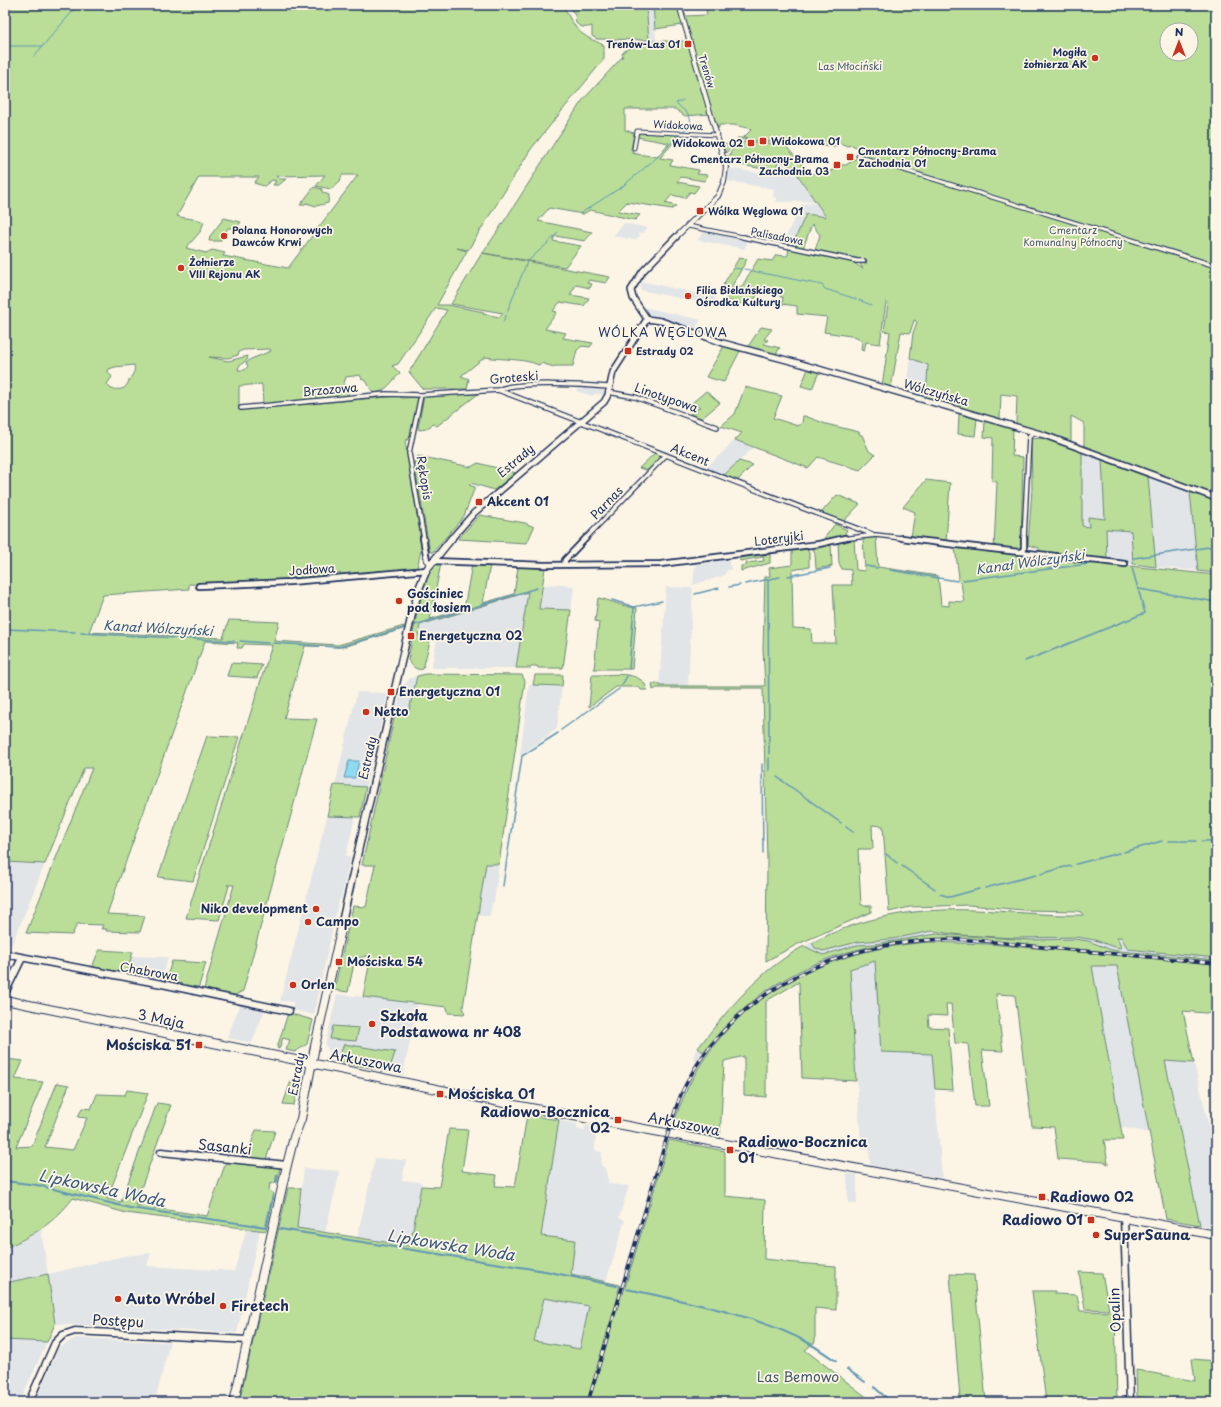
<svg xmlns="http://www.w3.org/2000/svg" width="1221" height="1407" viewBox="0 0 1221 1407" font-family="'Playpen Sans',sans-serif">
<style>
.built{fill:#e2e5e7}
.green{fill:#bade98;stroke:#6a867b;fill-rule:evenodd}
.water{fill:#8fdbef;stroke:#6196b5}
.lines{fill:none;stroke-linecap:round;stroke-linejoin:round}
.stream-far2{stroke:#6196b5;stroke-width:1}
.stream-far1{stroke:#6196b5;stroke-width:1.5}
.stream{stroke:#6196b5;stroke-width:2}
.street-far3-casing{stroke:#1b2f5e;stroke-width:5}
.street-far2-casing{stroke:#1b2f5e;stroke-width:6}
.street-far1-casing{stroke:#1b2f5e;stroke-width:8}
.street-casing{stroke:#1b2f5e;stroke-width:9}
.secondary-far3-casing{stroke:#1b2f5e;stroke-width:6}
.secondary-far2-casing{stroke:#1b2f5e;stroke-width:8}
.secondary-far1-casing{stroke:#1b2f5e;stroke-width:9}
.secondary-casing{stroke:#1b2f5e;stroke-width:10}
.street-far3{stroke:#fcf5e5;stroke-width:3}
.street-far2{stroke:#fcf5e5;stroke-width:3.5}
.street-far1{stroke:#fcf5e5;stroke-width:4.5}
.street{stroke:#fcf5e5;stroke-width:6}
.secondary-far3{stroke:#fcf5e5;stroke-width:4}
.secondary-far2{stroke:#fcf5e5;stroke-width:5}
.secondary-far1{stroke:#fcf5e5;stroke-width:6}
.secondary{stroke:#fcf5e5;stroke-width:8}
.rail-casing{stroke:#1b2f5e;stroke-width:3.5}
.rail{stroke:#fcf5e5;stroke-width:2;stroke-dasharray:6;stroke-linecap:butt}
.poi-dot{fill:#c8321e;stroke:#fcf5e5;stroke-width:1.5}
.labels{text-anchor:middle;stroke-width:3.5;stroke-linejoin:round;paint-order:stroke}
.far-poi-label{font-size:10px;font-weight:bold;fill:#1b2f5e;stroke:#fcf5e5;text-anchor:start}
.far-park-label{font-size:10px;fill:#435b6c;stroke:#fcf5e5}
.far-street-label{font-size:10px;fill:#1b2f5e;stroke:#fcf5e5}
.far-quarter-label{font-size:12px;letter-spacing:1px;fill:#1b2f5e;stroke:#fcf5e5}
.street-label{font-size:12px;fill:#1b2f5e;stroke:#fcf5e5}
.poi-label{font-size:12px;font-weight:bold;fill:#1b2f5e;stroke:#fcf5e5;text-anchor:start}
.water-label{font-size:13px;font-style:italic;fill:#385a82;stroke:#fcf5e5}
.near-poi-label{font-size:14px;font-weight:bold;fill:#1b2f5e;stroke:#fcf5e5;text-anchor:start}
.near-street-label{font-size:14px;fill:#1b2f5e;stroke:#fcf5e5}
.near-park-label{font-size:14px;fill:#435b6c;stroke:#fcf5e5}
.near-water-label{font-size:16px;font-style:italic;fill:#385a82;stroke:#fcf5e5}
</style>
<rect width="100%" height="100%" fill="#fcf5e5"/>
<filter id="ink" filterUnits="userSpaceOnUse"><feTurbulence type="fractalNoise" baseFrequency=".025" numOctaves="2"/><feDisplacementMap in="SourceGraphic" scale="8" xChannelSelector="R" yChannelSelector="G"/><feConvolveMatrix kernelMatrix="1 2 1 2 8 2 1 2 1" color-interpolation-filters="sRGB"/></filter>
<g filter="url(#ink)">
<path class="built" d="M646 5H653L656 40H649Z
M777 161 787 163 816 201 776 202 777 198 773 197 774 189 727 181 729 168 759 173 763 169 776 171Z
M816 203 826 217 807 214 792 246 782 244 802 204Z
M624 223 648 228 643 233H638V234L641 235 635 240 613 236Z
M705 231H706L749 240 744 249 697 240Z
M641 281 677 289 716 297 711 305 640 290 641 284 643 283 640 282Z
M643 307 701 320 694 331 650 316Z
M910 358 929 365 926 398 905 392Z
M579 386 604 390V395L595 394 592 396 576 391Z
M735 440 753 448 723 476 706 468Z
M1082 452 1102 460 1105 519 1089 527 1082 526Z
M1148 477 1190 492 1198 571 1156 567Z
M1106 529 1131 531 1133 564 1107 560Z
M728 559 731 570H728L723 576 693 585 695 565Z
M563 584 574 587 571 610 539 609 543 585Z
M666 587 693 588 688 686H659Z
M529 592 516 668H431L438 635H432L430 641H423L418 634 419 625Z
M417 676 408 715 395 714 402 687 410 678Z
M529 685 562 686 557 729 520 756Z
M357 692 388 693 366 787 335 785Z
M327 816 355 817 346 856H351L341 899 339 900 314 1015 292 1010 293 1002 280 1001Z
M5 862 45 864 13 942 10 946 5 949Z
M486 863 499 864 494 902 492 903 490 916H478Z
M972 910 1083 915 1216 946V974L1118 967 1150 1133 1121 1127 1092 966 875 961 881 1051 932 1054 942 1178 870 1165 869 1149H861L850 969 826 963 799 976V981L766 1001V1006L722 1036 710 1049 695 1072 682 1098 672 1129 668 1128 680 1094 696 1062 693 1058 696 1050 722 1017 767 970 802 947 825 936 861 922 911 911Z
M132 956 168 957 162 978 158 980 126 974Z
M337 994 418 1003 403 1075 382 1070 336 1061 325 1045Z
M240 1004 265 1009 252 1043 227 1038Z
M1165 1061 1194 1063 1216 1154V1228L1200 1225Z
M559 1120 577 1124V1129L584 1131 585 1125 592 1126V1132L596 1133 595 1149 597 1151 602 1152 601 1165 605 1168 609 1184 629 1186 619 1218 625 1220 606 1282 571 1274 541 1236Z
M665 1139 669 1140 623 1294 618 1293Z
M375 1158 406 1160 402 1180 420 1182 422 1184 410 1246 357 1238Z
M304 1168 340 1171 325 1233 297 1228Z
M847 1173 857 1175V1204L848 1203Z
M247 1228 260 1230 237 1333 55 1324 48 1274 5 1283V1248L31 1236 41 1229 48 1274 124 1256 151 1253 147 1266 234 1271Z
M544 1298 589 1306 580 1349 534 1341Z
M75 1338 170 1342 155 1402H35L58 1349Z
M5 1340 47 1342 20 1402H5Z"/>
<path class="green" d="M5 5H561L564 7C576 31 580 35 604 45V59L531 149 468 250 457 248 467 251 437 305H448L484 312 483 314 500 317 503 313 451 304 482 253 610 277 606 283 589 280 587 283 592 284 590 288 576 285 570 295 589 298 584 306 560 302 553 311 557 312 545 329 566 333 563 338 593 343 590 347 582 346 577 350 573 366H555L554 367 541 363 539 365C522 358 503 360 485 357L461 376 469 379 467 389H423L409 372 447 310 436 308 398 364 392 366 400 373C393 380 386 392 375 393L371 390 367 382 362 379 360 375 346 377 344 383C345 387 348 391 349 396L263 404 262 384 239 386V410L399 396 402 398 417 397 418 402 410 438 405 441 422 546 417 568 209 585 189 584V589L103 595 89 632 223 638 229 620 279 622 274 641 338 645 404 626 403 629 343 647 305 646 284 718 317 719 243 991 235 995 204 989 234 885H227L229 886 219 920 186 918 272 645 244 644 242 648H237L238 643 205 641 107 914 145 916 140 932 106 931 107 929H101L103 925 77 924 72 935 26 933 92 768H84L45 864 5 862ZM325 175 316 186 331 189 340 181 342 175H358L288 268 223 256 225 253 212 250 206 253 186 248 200 232 204 222C196 218 186 219 177 216L199 177H259L254 183 264 186 272 180 276 181 273 185H279L286 179H279L276 176ZM270 349 271 351 251 359 246 363 248 366 245 370H238L239 366 247 360 248 356 228 361 209 357 228 358 238 355 239 352 243 350ZM134 365C135 371 134 372 131 377 125 389 125 390 111 389L107 384 112 377 108 372 109 369 115 367Z
M568 5H646L649 40 597 39 592 36V26C585 28 581 28 576 23L575 15Z
M653 5H677L687 39 682 25 655 29Z
M705 5H1216V495L1084 447V423L1071 416V442L1016 424 1017 396 1001 394 1000 419 926 398 928 365 910 358 913 333 917 322 914 320 910 333 901 332 891 388 882 386 890 332 884 331 888 304 886 302 880 344 866 342 864 351 861 350 862 342 857 337 824 332 827 317 797 314V306L782 304 783 297H780V295L758 293 751 306 725 300 732 287 741 288 758 259 772 261 776 255 786 256 788 255 789 248 851 261 863 269 857 258H850L815 250 820 235 812 224 803 248 792 246 806 214 826 217 797 174 787 163 778 161 776 171 729 163 726 158 729 154 731 155 730 153 738 143H734L726 153 723 146C732 139 772 143 785 145L807 171 811 173 822 174 833 170H835L833 169 839 165H846L868 151 851 145 848 146 839 143 835 146 744 140 747 138 746 137 742 140H739L737 138H743L752 129 734 125H719V128H717L681 9 683 8 686 16 707 15ZM1167 30H1191V54H1167Z
M642 41H688L710 114 685 116 675 109H625V130L634 133 631 150 633 151 631 153 657 157 669 143 637 137 639 133 680 135 660 158 673 160 670 165 699 170 697 174 708 175 704 181 681 177 677 182 699 186 694 193 690 192 685 198 672 195 665 203 676 206 672 209 627 202 618 211 640 215 635 220 590 210 583 214 549 208 538 221 592 232 585 241 555 236 553 241 581 246 565 267 483 253C517 203 548 151 582 101L623 56 622 54C625 49 631 47 636 47L639 42Z
M314 187 322 189V192L329 195 328 203 316 206 306 203 304 205H300Z
M224 218 241 222 236 228H228L220 241H209L210 236Z
M739 258 747 259 732 286 723 285Z
M761 327 772 329 764 339 768 340 764 344 780 348 775 355 747 348Z
M724 346 740 351 724 382 706 377Z
M808 369 819 372 812 389 801 386Z
M745 387 782 396 773 418 798 426 802 423 803 416H805L826 424 859 432 860 435H862L869 451 875 455 860 470 818 457 808 468 735 440 742 433 721 426 735 414Z
M706 391 720 403 702 418 690 414 700 407 692 403Z
M478 394 437 426 433 424 426 429 419 430 418 428 424 396Z
M959 414 977 419 975 436 958 434Z
M985 421 1013 429 1012 456 1023 457 1021 547 1015 550 994 549 997 482 992 481 993 438 984 437Z
M1042 438 1082 452V526L1089 527 1088 517 1105 519 1102 460 1148 477 1156 567 1133 564 1131 531 1106 529 1107 560 1040 553 1039 548 1028 545 1032 489 1031 439Z
M655 453 663 457 649 471 639 468Z
M418 456 471 467 478 463 516 473 494 490 471 483 469 485 475 487 464 516 433 552H430L414 463Z
M739 461 753 465 736 482 723 476Z
M926 480 950 483 946 542 911 537 915 512 903 507Z
M1190 492 1216 501V573L1198 571Z
M837 495 860 504 843 522 820 514Z
M480 515 525 523 534 527 527 543 458 539Z
M835 524 847 530 843 537 822 541Z
M876 537 878 567 938 576 941 605 949 606V601L964 602 961 583 957 579 959 577 955 548 1216 575V958L1128 949 1121 937H1117L1121 947 1120 948 1111 946 1095 940 1077 937 1016 938 960 935 932 931 892 939 857 942 823 951 815 948 812 943C862 916 917 908 974 910 1010 911 1047 916 1083 915L1081 912 1077 911 1023 910 969 905 910 907 889 912 883 826 872 825 873 849H858L861 905 871 906V912L798 944 766 961 767 861 763 688H657L653 690 652 684H659L660 686H765L763 649 765 577 770 576 769 568 792 565V549L806 548 809 553V567L792 570 793 628 811 629 812 643H836L833 585H852L851 570 842 569 839 563 838 542 854 540 856 570 865 571 863 539Z
M831 545 832 566 816 569 815 553 812 547Z
M770 554V563L741 571V566L747 565 746 563 764 561 763 557 740 561 739 558Z
M435 563H441L430 619 464 609 472 564 490 565 483 603 514 594 518 567 545 568 539 609 571 610 563 668H538L537 666H532L531 668H516L528 592 420 625 418 634 423 641H430L423 669C416 671 412 666 408 660 414 631 419 587 435 563Z
M598 598C610 600 623 607 637 608L632 669H594L599 622 595 621Z
M231 663 262 665 257 678 227 676Z
M426 674 522 675 525 681 499 864H486L463 1007 465 1014 448 1013 447 1007 363 997 371 955 355 959 348 992 334 990 353 906 366 907 375 865H362L395 714 408 715 417 676Z
M535 675H563L562 686 533 685Z
M592 675C607 676 643 668 647 690H641L639 687H616L589 707Z
M207 736 239 737 193 881 158 877Z
M334 785 366 787 360 817 327 816Z
M937 934 1031 940 1075 939 1088 941 1112 950 1120 951 1216 960V962C1162 957 1108 952 1054 947 947 937 856 928 763 993 740 1010 722 1031 703 1052L698 1048C728 1009 760 970 804 946L823 955 857 945 874 944Z
M930 942 989 944 1216 964V1014L1183 1011 1194 1063 1165 1061 1200 1225 1166 1219 1117 966H1092L1123 1140H1104L1108 1164 1104 1162 1058 1159 1054 1127 1032 1126 1015 995 996 994 1003 1051 982 1050 989 1106H975L968 1044 955 1043 951 1004H946L947 1016 928 1015 929 1027 948 1028 953 1090 935 1089 932 1054 881 1052 875 961 850 969 856 1081 802 1078 799 982 766 1001V1097L744 1095V1056L724 1061 720 1138 672 1129C707 1009 811 950 930 942Z
M99 950 133 952 126 974 95 968 93 965Z
M172 961 206 963 199 986 196 988 165 982Z
M288 1013 313 1020 307 1044 295 1052 286 1050 290 1040 283 1038 279 1049 277 1048Z
M333 1026 359 1028 356 1041 330 1039Z
M344 1044 395 1052 389 1071 337 1062Z
M6 1059 23 1061 15 1079 43 1082 16 1147 32 1146 57 1083 69 1085 45 1147 73 1150 87 1118 78 1117 82 1108 91 1109 97 1094 125 1095 127 1090 148 1093 107 1199 121 1202 157 1103 171 1105 135 1205 207 1216 226 1162 274 1166 280 1169 277 1182 270 1184 269 1190 274 1194 266 1231 126 1213 73 1198C54 1223 34 1235 5 1248V1062Z
M292 1078 298 1084 294 1105 283 1104Z
M527 1115 559 1120 541 1236 575 1240 571 1274 620 1285 618 1293 623 1294 669 1140 725 1151V1196L765 1200 764 1259 783 1261V1262L836 1266V1310L815 1308V1342L805 1350 873 1402H239L288 1188H301L297 1228 410 1246 421 1186 439 1187 449 1129 468 1130 462 1171 497 1175 495 1186 515 1187ZM544 1298 589 1306 580 1349 534 1341Z
M256 1130 275 1131 266 1160 246 1158Z
M1079 1272 1102 1273 1109 1310 1085 1309Z
M48 1274 55 1324 47 1342 5 1340V1283Z
M950 1274 974 1275 986 1402H972L960 1399Z
M1032 1291H1055V1294L1077 1295 1080 1311 1115 1312 1117 1402H1046Z
M1192 1359 1216 1361V1402H1168L1137 1396 1136 1370 1195 1381Z"/>
<path class="water" d="M349 761H359L355 778H344Z"/>
<g class="lines">
<path class="stream-far2" d="M5 46H43
M34 56 78 5
M680 132 692 126 689 115 676 103 683 100
M662 153 678 135
M581 213 623 186 661 154
M556 234 558 232
M551 240 554 236
M529 260 549 242
M734 268 741 269
M744 269 750 270
M752 271 822 285 825 289 856 299
M859 300 871 305
M507 312 527 262
M503 322 506 315"/>
<path class="stream-far1" d="M1134 558 1216 546
M866 566 877 568
M890 570 957 581
M788 576 830 568
M963 580 1096 563
M768 581 769 754
M745 584 780 577
M729 587 740 585
M1139 589 1216 602
M695 594 719 588
M612 600 634 607 662 601
M415 625 537 588
M5 629 75 632
M81 633 234 641
M240 641 268 643
M273 643 339 647 404 628
M1025 661 1145 613 1132 568
M629 669 634 607
M622 685 627 676
M561 730 619 689
M769 758V771
M762 764 763 853
M777 777 841 823
M846 827 853 832
M1168 841H1196
M1202 841H1216
M1124 852 1162 841
M886 854 897 863
M1076 864 1119 853
M902 866 935 889
M1060 868 1071 866
M1041 874 1058 869
M503 886 522 756 558 733
M985 888 1036 875
M940 894 950 897 979 889"/>
<path class="stream" d="M5 1181 37 1185 130 1208 266 1227 273 1195
M276 1182 277 1175
M280 1229 545 1271 617 1286
M627 1289C687 1302 750 1313 805 1341 816 1347 826 1354 836 1361
M847 1369 865 1382
M874 1387 891 1402
M962 1401 964 1402
M900 1402 928 1397 949 1399"/>
<defs>
<path id="street-far3" d="M634 148 637 131 718 135
M858 156 1125 238
M688 226 748 238"/>
<path id="street-far2" d="M743 237 857 261H864
M1122 237 1216 266
M498 390C623 437 746 488 872 534
M608 392 635 397 717 427
M421 395 409 453 424 539
M241 408 386 394 421 395 498 390C516 381 586 385 609 387
M585 539 666 455
M841 539 876 535 910 539
M1024 539 1029 437 1033 432"/>
<path id="street-far1" d="M423 538 427 560 431 564
M902 538C976 548 1051 555 1125 564
M1021 552 1024 549V538
M432 561 544 565 661 564 819 544 845 538
M564 565 565 560 586 538
M199 586 290 582 427 570"/>
<path id="street" d="M5 954 162 984 289 1011
M5 993 22 958
M161 1152 287 1165
M1124 1217 1130 1402
M29 1402 55 1343 63 1335 75 1331 248 1340"/>
<path id="secondary-far3" d="M675 238 718 196 724 182 726 167 679 5"/>
<path id="secondary-far2" d="M647 319 661 321 723 343 798 363 1044 435 1216 498
M647 319 633 298 631 290 643 271 676 237
M451 539 474 513 604 402 608 395 613 372 647 319"/>
<path id="secondary-far1" d="M342 922 412 614 420 586 427 569 452 538"/>
<path id="secondary" d="M5 1000 509 1104 1216 1235
M234 1402 287 1165 294 1137 301 1119 315 1046 343 921"/>
</defs>
<use href="#street-far3" class="street-far3-casing"/>
<use href="#street-far2" class="street-far2-casing"/>
<use href="#street-far1" class="street-far1-casing"/>
<use href="#street" class="street-casing"/>
<use href="#secondary-far3" class="secondary-far3-casing"/>
<use href="#secondary-far2" class="secondary-far2-casing"/>
<use href="#secondary-far1" class="secondary-far1-casing"/>
<use href="#secondary" class="secondary-casing"/>
<use href="#street-far3" class="street-far3"/>
<use href="#street-far2" class="street-far2"/>
<use href="#street-far1" class="street-far1"/>
<use href="#street" class="street"/>
<use href="#secondary-far3" class="secondary-far3"/>
<use href="#secondary-far2" class="secondary-far2"/>
<use href="#secondary-far1" class="secondary-far1"/>
<use href="#secondary" class="secondary"/>
<defs>
<path id="rail" d="M588 1402 669 1130C674 1116 677 1101 684 1088 729 996 828 947 928 940 972 937 1017 945 1061 949 1113 954 1164 958 1216 963"/>
</defs>
<use href="#rail" class="rail-casing"/>
<use href="#rail" class="rail"/>
</g>
</g>
<g class="poi-dot">
<rect x="684" y="40" width="8" height="8" rx="2"/>
<circle cx="1095" cy="58" r="4"/>
<rect x="759" y="137" width="8" height="8" rx="2"/>
<rect x="747" y="139" width="8" height="8" rx="2"/>
<rect x="846" y="153" width="8" height="8" rx="2"/>
<rect x="833" y="161" width="8" height="8" rx="2"/>
<rect x="696" y="207" width="8" height="8" rx="2"/>
<circle cx="224" cy="236" r="4"/>
<circle cx="181" cy="268" r="4"/>
<circle cx="688" cy="296" r="4"/>
<rect x="624" y="347" width="8" height="8" rx="2"/>
<rect x="475" y="498" width="8" height="8" rx="2"/>
<circle cx="399" cy="601" r="4"/>
<rect x="407" y="632" width="8" height="8" rx="2"/>
<rect x="387" y="688" width="8" height="8" rx="2"/>
<circle cx="366" cy="712" r="4"/>
<circle cx="316" cy="909" r="4"/>
<circle cx="308" cy="922" r="4"/>
<rect x="335" y="958" width="8" height="8" rx="2"/>
<circle cx="293" cy="985" r="4"/>
<circle cx="372" cy="1024" r="4"/>
<rect x="195" y="1041" width="8" height="8" rx="2"/>
<rect x="436" y="1090" width="8" height="8" rx="2"/>
<rect x="614" y="1116" width="8" height="8" rx="2"/>
<rect x="726" y="1146" width="8" height="8" rx="2"/>
<rect x="1038" y="1193" width="8" height="8" rx="2"/>
<rect x="1087" y="1216" width="8" height="8" rx="2"/>
<circle cx="1096" cy="1235" r="4"/>
<circle cx="118" cy="1299" r="4"/>
<circle cx="223" cy="1306" r="4"/>
</g>
<g class="labels">
<g class="far-poi-label">
<text x="680" y="48" text-anchor="end">Trenów-Las 01</text>
<text x="1087" y="56" text-anchor="end">Mogiła<tspan x="1087" dy="12">żołnierza AK</tspan></text>
<text x="771" y="145">Widokowa 01</text>
<text x="743" y="147" text-anchor="end">Widokowa 02</text>
<text x="858" y="155">Cmentarz Północny-Brama<tspan x="858" dy="12">Zachodnia 01</tspan></text>
<text x="829" y="163" text-anchor="end">Cmentarz Północny-Brama<tspan x="829" dy="12">Zachodnia 03</tspan></text>
<text x="708" y="215">Wólka Węglowa 01</text>
<text x="232" y="234">Polana Honorowych<tspan x="232" dy="12">Dawców Krwi</tspan></text>
<text x="189" y="266">Żołnierze<tspan x="189" dy="12">VIII Rejonu AK</tspan></text>
<text x="696" y="294">Filia Bielańskiego<tspan x="696" dy="12">Ośrodka Kultury</tspan></text>
<text x="636" y="355">Estrady 02</text>
</g>
<g class="far-park-label">
<text x="850" y="70">Las Młociński</text>
<text x="1073" y="234">Cmentarz<tspan x="1073" dy="12">Komunalny Północny</tspan></text>
</g>
<g class="far-street-label">
<text transform="translate(707 71) rotate(73)" y="4">Trenów</text>
<text transform="translate(678 125) rotate(3)" y="4">Widokowa</text>
<text transform="translate(777 236) rotate(11)" y="4">Palisadowa</text>
</g>
<g class="far-quarter-label">
<text x="663" y="337">WÓLKA WĘGLOWA</text>
</g>
<g class="street-label">
<text transform="translate(514 378) rotate(-5)" y="4">Groteski</text>
<text transform="translate(330 390) rotate(-5)" y="4">Brzozowa</text>
<text transform="translate(936 393) rotate(16)" y="4">Wólczyńska</text>
<text transform="translate(666 398) rotate(19)" y="4">Linotypowa</text>
<text transform="translate(690 455) rotate(22)" y="4">Akcent</text>
<text transform="translate(516 461) rotate(-40)" y="4">Estrady</text>
<text transform="translate(424 478) rotate(81)" y="4">Rękopis</text>
<text transform="translate(607 503) rotate(-46)" y="4">Parnas</text>
<text transform="translate(779 539) rotate(-7)" y="4">Loteryjki</text>
<text transform="translate(312 570) rotate(-4)" y="4">Jodłowa</text>
<text transform="translate(368 758) rotate(-77)" y="4">Estrady</text>
<text transform="translate(149 972) rotate(10)" y="4">Chabrowa</text>
<text transform="translate(297 1074) rotate(-79)" y="4">Estrady</text>
</g>
<g class="poi-label">
<text x="487" y="506">Akcent 01</text>
<text x="407" y="598">Gościniec<tspan x="407" dy="14">pod łosiem</tspan></text>
<text x="419" y="640">Energetyczna 02</text>
<text x="399" y="696">Energetyczna 01</text>
<text x="374" y="716">Netto</text>
<text x="308" y="913" text-anchor="end">Niko development</text>
<text x="316" y="926">Campo</text>
<text x="347" y="966">Mościska 54</text>
<text x="301" y="989">Orlen</text>
</g>
<g class="water-label">
<text transform="translate(1030 562) rotate(-8)" y="5">Kanał Wólczyński</text>
<text transform="translate(158 628) rotate(3)" y="5">Kanał Wólczyński</text>
</g>
<g class="near-poi-label">
<text x="380" y="1021">Szkoła<tspan x="380" dy="16">Podstawowa nr 408</tspan></text>
<text x="191" y="1050" text-anchor="end">Mościska 51</text>
<text x="448" y="1099">Mościska 01</text>
<text x="610" y="1117" text-anchor="end">Radiowo-Bocznica<tspan x="610" dy="16">02</tspan></text>
<text x="738" y="1147">Radiowo-Bocznica<tspan x="738" dy="16">01</tspan></text>
<text x="1050" y="1202">Radiowo 02</text>
<text x="1083" y="1225" text-anchor="end">Radiowo 01</text>
<text x="1104" y="1240">SuperSauna</text>
<text x="126" y="1304">Auto Wróbel</text>
<text x="231" y="1311">Firetech</text>
</g>
<g class="near-street-label">
<text transform="translate(161 1019) rotate(12)" y="5">3 Maja</text>
<text transform="translate(366 1061) rotate(11)" y="5">Arkuszowa</text>
<text transform="translate(684 1124) rotate(11)" y="5">Arkuszowa</text>
<text transform="translate(225 1147) rotate(6)" y="5">Sasanki</text>
<text transform="translate(1115 1310) rotate(-92)" y="5">Opalin</text>
<text transform="translate(118 1321) rotate(3)" y="5">Postępu</text>
</g>
<g class="near-park-label">
<text x="798" y="1382">Las Bemowo</text>
</g>
<g class="near-water-label">
<text transform="translate(102 1188) rotate(12)" y="6">Lipkowska Woda</text>
<text transform="translate(451 1245) rotate(9)" y="6">Lipkowska Woda</text>
</g>
</g>
<rect width="1221" height="1407" fill="none" stroke="#fcf5e5" stroke-width="20"/>
<rect x="10" y="10" width="1201" height="1387" fill="none" stroke="#1b2f5e" stroke-width="1.5" filter="url(#ink)"/>
<g transform="translate(1179 42)"><circle r="19" fill="#fcf5e5" stroke="#a2a6af"/>
<path d="M0-3L7 15L0 10L-7 15Z" fill="#c8321e"/>
<text y="-6" font-size="11" font-weight="bold" text-anchor="middle" fill="#1b2f5e">N</text>
</g>
</svg>
